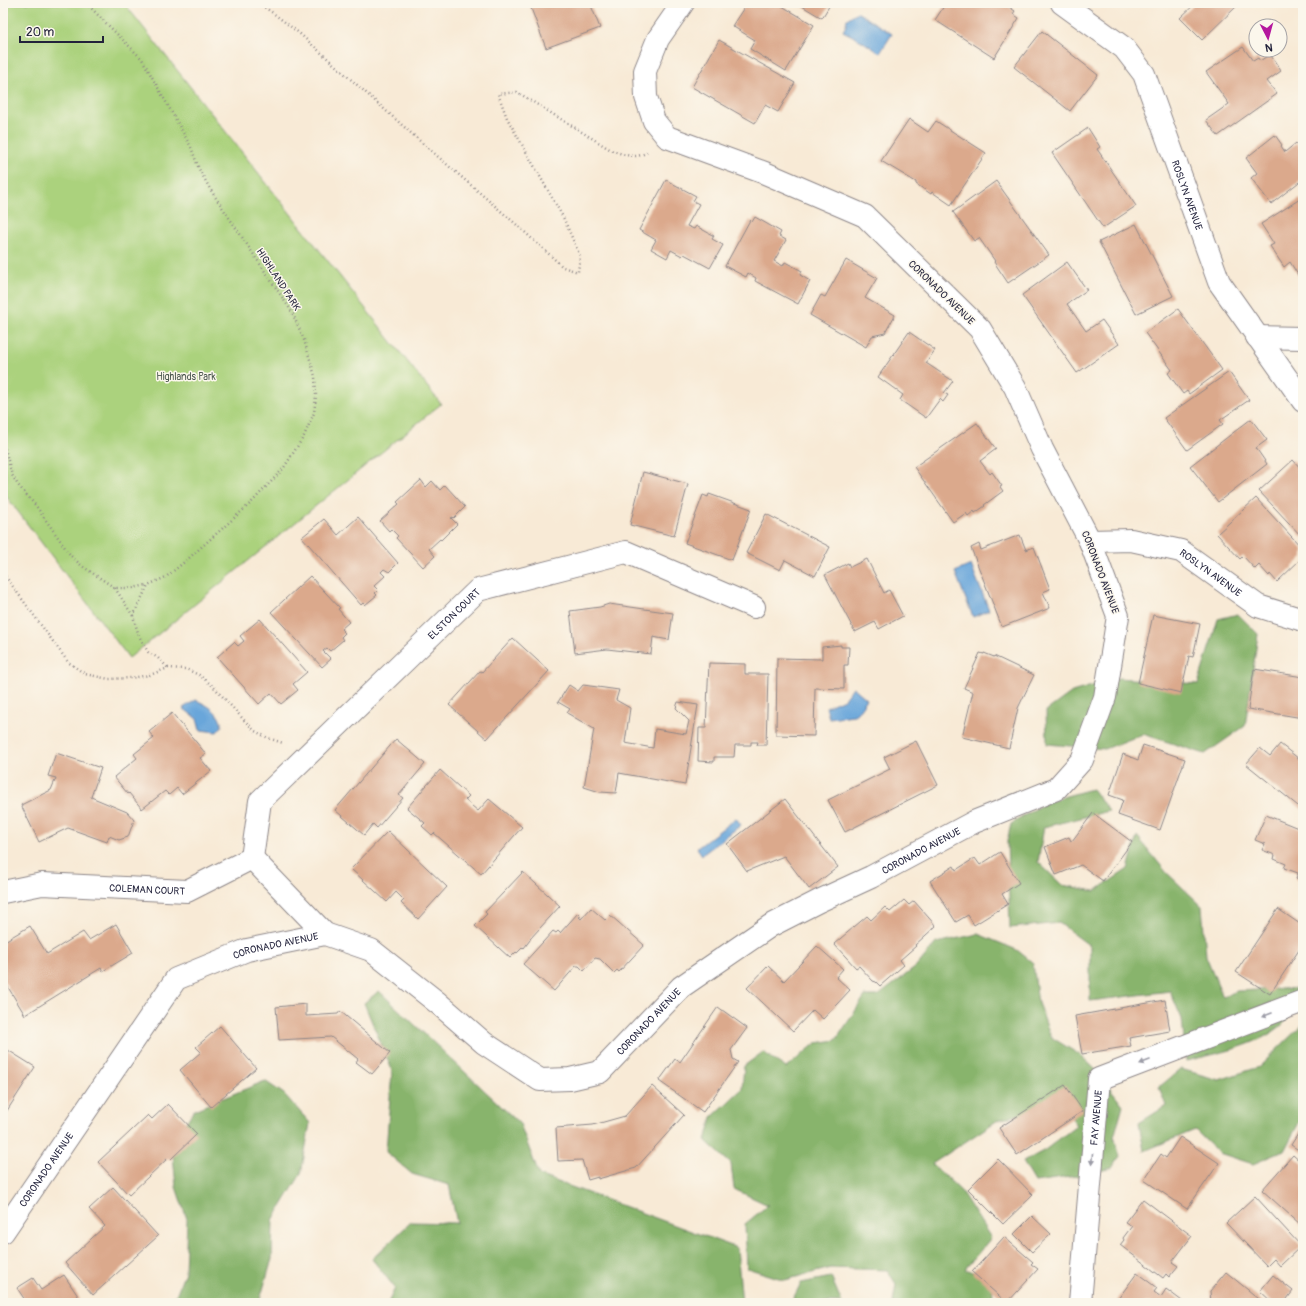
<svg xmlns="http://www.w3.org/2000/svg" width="1306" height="1306" viewBox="0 0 1306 1306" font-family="Pangolin,sans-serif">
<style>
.green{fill:#abd27d;stroke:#667a5c}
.forest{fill:#88b46c;stroke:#556b54}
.water{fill:#69a6da;stroke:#46648a}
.building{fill:#dba98c}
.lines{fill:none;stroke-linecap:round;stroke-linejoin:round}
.minor-casing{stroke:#8d8688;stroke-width:24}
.path{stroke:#8d8688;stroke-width:2.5;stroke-dasharray:1 3;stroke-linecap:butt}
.minor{stroke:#fff;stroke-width:22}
.oneway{fill:#9c9ca7}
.labels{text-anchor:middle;stroke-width:3;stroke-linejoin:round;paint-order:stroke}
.street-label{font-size:10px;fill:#22223b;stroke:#fbf7ec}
.park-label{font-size:10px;fill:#4b574f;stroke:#fbf7ec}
</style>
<rect width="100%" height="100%" fill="#fbf7ec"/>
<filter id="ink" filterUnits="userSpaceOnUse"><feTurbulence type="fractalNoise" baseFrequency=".025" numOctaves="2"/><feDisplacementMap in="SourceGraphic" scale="8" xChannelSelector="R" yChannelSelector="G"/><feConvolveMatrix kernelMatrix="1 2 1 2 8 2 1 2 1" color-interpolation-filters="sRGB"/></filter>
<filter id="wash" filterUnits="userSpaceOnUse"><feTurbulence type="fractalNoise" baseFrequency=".012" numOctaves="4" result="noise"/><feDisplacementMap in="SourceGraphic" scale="16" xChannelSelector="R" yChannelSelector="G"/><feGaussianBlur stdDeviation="0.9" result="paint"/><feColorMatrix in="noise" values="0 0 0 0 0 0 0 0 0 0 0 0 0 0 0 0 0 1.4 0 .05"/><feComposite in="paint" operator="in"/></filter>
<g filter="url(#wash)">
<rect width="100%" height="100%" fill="#f8ead6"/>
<path class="green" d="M3 3H124L441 404 129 658 3 492Z"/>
<path class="forest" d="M1238 614 1258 634 1245 726 1205 754 1143 734 1105 749 1047 744 1046 711 1072 692 1118 678 1198 684 1218 619Z
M1092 789 1109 811 1044 827 1038 862 1062 885 1095 891 1128 869 1137 836 1166 872 1202 906 1206 956 1223 997 1237 991 1303 988V991C1298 1000 1291 1016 1284 1023 1260 1046 1218 1053 1186 1061L1182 1019 1170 991 1090 1001V946L1059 923 1010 928 1007 841 1011 824 1048 801Z
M978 934 1017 950 1033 963 1038 1003 1051 1037 1080 1055 1096 1070 1123 1105 1114 1137 1120 1156 1112 1168 1083 1175 1035 1182 1023 1162 1045 1150 1076 1126 1065 1103 998 1120 932 1164 961 1191 991 1238 965 1269 991 1280 994 1303H948L939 1297 935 1303H893L896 1284 887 1270 831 1268 785 1280 747 1268 745 1224 768 1205 734 1189 731 1164 706 1141 712 1117 742 1089 744 1066 763 1052 786 1068 816 1043 836 1040 865 996H878L916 967 936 943Z
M379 991 520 1124 539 1175 737 1248 742 1303H388L395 1288 372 1259 411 1222 457 1223 449 1185 412 1174 386 1152 392 1070 364 1003Z
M1303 1024V1115L1284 1151 1253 1164 1219 1153 1195 1130 1144 1151 1139 1123 1166 1106 1159 1087 1181 1069 1219 1080 1259 1067Z
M265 1081 284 1094 310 1123 301 1174 273 1220 272 1259 259 1303H173L185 1272 187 1219 176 1187 172 1144 194 1110Z
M831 1277 842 1303H791L801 1283Z"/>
<path class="water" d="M857 12 892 34 880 53 860 40 843 31 846 25 847 19Z
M971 565 989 610 973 617 955 572Z
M853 687 867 699 857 713 854 715 829 718 826 707 844 699Z
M196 700C209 706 219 711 222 726L217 732 200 730 197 719 183 708Z
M736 818 741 825 702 855 697 848Z"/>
<g id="blocks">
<path class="building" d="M529 3H590L600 28 546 48Z
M747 3H777L814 25 786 71 750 49 755 40 732 26Z
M797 3H831L822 18Z
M946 3H1003L1015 11 1013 14 1019 18 994 58 935 20Z
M1196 3H1240L1202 40 1180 18Z
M1042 31 1098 75 1070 111 1014 67Z
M719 40 795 83 778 112 765 105 755 123 692 87Z
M1243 47 1253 61 1258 58 1260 61 1270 54 1281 71 1267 81 1277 94 1218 136 1206 120 1229 104 1206 72Z
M909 119 928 132 936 121 986 153 951 205 932 192 931 194 916 184V182L881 161Z
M1088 128 1100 147 1097 149 1136 206 1103 228 1052 153Z
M1275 135 1282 145 1281 146 1285 152 1296 143 1303 152V179L1271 204 1251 178 1257 173 1246 158Z
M666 180 696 196 693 201 699 204 687 226 694 229 696 226 714 236 712 239 723 245 710 268 684 254 682 256 671 250 667 258 651 249 656 240 639 230Z
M996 181 1049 255 1008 283 994 262 995 261 979 238 974 241 953 212Z
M1300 199 1303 203V283L1290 262 1284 267 1270 246 1274 244 1261 224Z
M755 217 781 232 779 236 786 240 774 261 783 266 785 262 802 271 800 275 810 281 798 304 755 281 756 278 748 273 746 277 725 266 750 220 752 222Z
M1136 224 1173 296 1136 314 1099 242Z
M846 260 877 278 865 298 895 315 885 333 872 336 866 347 810 315 821 295 825 297Z
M1067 262 1087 290 1067 304 1086 331 1102 320 1119 344 1077 373 1022 295Z
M1178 309 1222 370 1189 394 1187 391 1183 394 1168 373 1172 370 1145 333Z
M909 332 935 350 926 363 953 381 944 393 948 395 943 402 940 399 926 418 900 400 903 395 878 377Z
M1229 372 1249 400 1220 420 1223 424 1187 450 1164 418Z
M1251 419 1267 440 1256 448 1267 464 1218 502 1190 466Z
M977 423 996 449 980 461 990 474 992 472 1002 486 1000 487 1003 491 984 505 985 506 975 513 974 511 968 516 966 513 953 522 914 467Z
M1293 460 1303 471V538L1259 491Z
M643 472 688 484 674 536 630 525Z
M421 480 426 487 432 481 440 490 445 485 465 507 454 518 453 517 451 518 457 524 441 540 440 539 429 549 435 556 423 567 396 538 398 536 391 529 389 531 380 521 399 504 397 502Z
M709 494 751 509 732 560 685 543 703 495 708 497Z
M1256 498 1303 549V557L1277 582 1270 574 1269 576 1259 565 1255 569 1243 556 1240 559 1217 534Z
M766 514 830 547 815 576 785 560 780 570 746 553Z
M358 517 398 563 389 572 384 569 381 572 385 576 374 586 378 590 375 593 377 595 365 605 363 603 361 605 302 537 324 519 338 535Z
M1020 535 1026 550 1034 547 1050 589 1043 592 1050 608 1002 627 971 548 979 544 981 550Z
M867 559 884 593 889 590 903 616 879 629 875 622 855 632 825 575 848 563 850 567Z
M310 576 340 608 338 609 349 622 341 629 345 633 341 637 343 640 330 651 327 648 323 651 331 659 322 667 271 612Z
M609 604 673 613 669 640 653 637 651 654 607 649 575 653 570 611 600 607Z
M1153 615 1200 624 1193 657 1189 656 1181 693 1138 683Z
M260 619 307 672 293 684 298 690 281 704 271 693 259 704 217 657 234 642 238 646 244 641 240 636Z
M513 638 549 671 487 739 449 705 480 671 482 672Z
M841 645V647H849L848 665H844V689L815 688 814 736 776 735 777 658 822 659V647Z
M980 653 984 654V653L994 657V656L1034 675 1018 708 1009 748 962 737 973 692 964 688Z
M709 663 745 664V674H768L766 745H757L758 742H751V745H735L734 757H714V762L698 761 699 728H706Z
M1254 669 1303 677V718L1248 709Z
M569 685 578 691 583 685 619 690 616 700 630 708 625 743 653 748 655 729 686 734 689 721 676 708 678 702 698 705 685 785 619 773 616 793 600 792 584 787 594 729 567 713 570 709 558 702Z
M172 713 206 754 200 758 211 771 182 794 177 788 169 795 165 791 142 809 129 793 128 794 114 777 137 758 134 754 154 738 149 732Z
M396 739 425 764 399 795 403 798 377 828 373 824 364 835 335 810Z
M916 741 938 785 845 832 828 800 890 769 884 757Z
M1280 744 1303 762V810L1246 764 1260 748 1270 756Z
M1143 745 1185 759 1160 830 1118 815 1123 800 1109 795 1123 754 1138 760Z
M56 753 101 768 91 797 127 812 134 820 128 837 119 840 109 836 107 842 68 828 39 842 21 805 51 790 56 778 48 776Z
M440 770 469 796 465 800 478 811 489 799 522 827 481 874 434 833 432 835 422 826 425 823 407 808Z
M785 799 838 867 809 889 784 856 747 871 727 844Z
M1093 813 1132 842 1103 881 1081 865 1056 875 1045 847 1069 837 1071 841H1072Z
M1266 815 1303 830V881L1296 878 1298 873 1284 868 1286 864 1274 859 1275 855 1262 850 1265 844 1255 840Z
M388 831 447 887 418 919 401 903 404 900 396 892 387 902 351 869Z
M1000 852 1019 883 1002 894 1008 904 974 925 968 915 956 922 930 881 954 866 956 870 975 858 980 865Z
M523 872 560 906 530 939V940L524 948 523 947 517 953 516 952 510 958 475 926 487 914 485 912Z
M904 900 909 905 914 901 936 926 915 945 916 946 900 960 904 965 880 986 876 982 873 981 859 966 856 968 834 944 867 916 871 920 885 907 890 912Z
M591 908 605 920 610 915 644 945 619 972 617 970 614 973 600 959 595 958 584 971 579 966H576L554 991 523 964 553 931 556 933 558 931 560 933 578 913 581 916 579 917 581 919Z
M1278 909 1303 926V944L1270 994 1236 972Z
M116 924 133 953 103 971 101 968 25 1015 3 979V942L30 926 47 954 83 932 89 940Z
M817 946 843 969 836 977 850 990 823 1019 813 1010 793 1031 747 988 768 966 784 981Z
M1165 1000 1170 1031 1129 1038 1131 1046 1082 1054 1075 1016Z
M306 1004V1016L338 1014 340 1011 390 1053 372 1074 356 1062 358 1059 331 1037 279 1040 276 1007Z
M718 1007 747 1028 731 1050 733 1059 738 1062 703 1112 659 1081 675 1059 680 1062Z
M220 1026 256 1068 211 1107 180 1070 201 1052 196 1047Z
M3 1047 35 1067 3 1117Z
M1065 1085 1083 1111 1017 1155 999 1128Z
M652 1086 684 1115 636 1168 598 1179V1177L588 1180 582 1160 558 1161 556 1128 593 1125 625 1116Z
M168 1104 197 1134 170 1160 168 1158 129 1195 98 1162 148 1115 152 1119Z
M1303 1126V1153L1291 1145Z
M1180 1137 1219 1163 1187 1209 1144 1180 1161 1154 1166 1158Z
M1293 1155 1303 1164V1223L1301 1225 1262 1190Z
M998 1159 1033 1195 1003 1224 968 1189Z
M113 1187 158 1236 93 1295 65 1263 105 1226 89 1209Z
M1255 1196 1301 1246 1280 1266 1274 1259 1267 1266 1226 1223Z
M1143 1199 1192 1236 1172 1262 1178 1266 1169 1277 1166 1274 1163 1278 1120 1245 1124 1240 1123 1238 1132 1226 1125 1222Z
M1032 1216 1051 1234 1032 1252 1014 1234Z
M1004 1237 1033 1262 1031 1264 1038 1269 1007 1303 972 1272Z
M1226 1272 1264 1303H1211L1210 1291Z
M1137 1273 1157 1288 1154 1292 1161 1297 1166 1289 1182 1301 1181 1303H1115Z
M64 1275 80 1299 75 1303H20L25 1300 17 1288 33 1278 41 1290Z
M1273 1275 1293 1291 1284 1303H1273L1260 1291Z"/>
</g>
</g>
<g filter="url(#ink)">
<use href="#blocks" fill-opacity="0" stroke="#8d8688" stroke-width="1"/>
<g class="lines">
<defs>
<g id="minor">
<path id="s1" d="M1062 3 1124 48 1144 74 1219 282 1303 401"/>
<path d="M1257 337 1303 338"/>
<path id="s2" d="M1090 541 1131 540 1181 551 1258 606 1303 620"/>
<path id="s3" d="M252 858 260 801 478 590 626 552 754 607"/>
<path id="s4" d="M3 892 42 884 187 891 252 858 325 934"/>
<path id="s5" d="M3 1232 176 979 247 950 325 934 371 950 438 1003 484 1043 540 1080 570 1079 600 1072 681 987 770 926 819 901 871 877 974 822 1056 789 1082 760 1105 697 1118 616 1090 541 1042 449 1015 387 980 329 865 216 765 173 667 137 654 121 646 97 645 71 658 39 683 3"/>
<path id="s6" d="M1080 1303 1099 1079 1303 1001"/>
</g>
</defs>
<use href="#minor" class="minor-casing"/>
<path class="path" d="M86 3 142 59 191 147 199 169 210 189 292 312 304 340 315 376 316 395 314 413 304 436 283 469 251 503 188 559 166 577 148 585 133 616 139 636 148 652 158 658 168 668
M258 3 273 13 299 33 421 142 517 225 563 267 578 272 580 256 563 217 507 118 498 94 517 92 611 150C622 154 636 160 647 152
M3 445 5 449 12 475 18 485 36 506 71 556 82 566 115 588H133L147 585
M3 573 68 662 85 674 109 679 130 678 150 675 168 668 186 669 199 675 213 686 243 719 255 731 268 738 283 743
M115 588 133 616"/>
<use href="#minor" class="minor"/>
</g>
<defs><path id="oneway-solid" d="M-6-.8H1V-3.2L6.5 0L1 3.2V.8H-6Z"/></defs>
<g class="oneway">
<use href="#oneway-solid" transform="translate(1267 1015) rotate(159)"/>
<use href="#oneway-solid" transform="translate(1145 1062) rotate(159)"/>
<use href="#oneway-solid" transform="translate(1092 1159) rotate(95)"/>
</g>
</g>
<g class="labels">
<g class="street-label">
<text dy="4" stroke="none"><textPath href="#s1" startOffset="238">ROSLYN AVENUE</textPath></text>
<text transform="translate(279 279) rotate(57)" y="4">HIGHLAND PARK</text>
<text transform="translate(942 292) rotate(44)" y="4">CORONADO AVENUE</text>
<text transform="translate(1101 572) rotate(69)" y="4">CORONADO AVENUE</text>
<text dy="4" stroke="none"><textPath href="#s2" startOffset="129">ROSLYN AVENUE</textPath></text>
<text dy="4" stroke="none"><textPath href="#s3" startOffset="327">ELSTON COURT</textPath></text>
<text dy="4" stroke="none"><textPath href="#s5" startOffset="1180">CORONADO AVENUE</textPath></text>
<text dy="4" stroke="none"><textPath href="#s4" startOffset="145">COLEMAN COURT</textPath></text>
<text dy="4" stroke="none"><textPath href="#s5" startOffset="412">CORONADO AVENUE</textPath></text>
<text dy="4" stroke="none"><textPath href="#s5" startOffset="856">CORONADO AVENUE</textPath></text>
<text dy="4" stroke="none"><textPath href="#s6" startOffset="186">FAY AVENUE</textPath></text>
<text dy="4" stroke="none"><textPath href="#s5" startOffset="76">CORONADO AVENUE</textPath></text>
</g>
<g class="park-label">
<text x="186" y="380">Highlands Park</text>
</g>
</g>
<rect width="1306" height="1306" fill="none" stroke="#fbf7ec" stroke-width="16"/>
<g transform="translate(1268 38) rotate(174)"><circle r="19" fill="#fbf7ec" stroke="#a4a2a5"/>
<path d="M0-3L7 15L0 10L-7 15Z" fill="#b5179e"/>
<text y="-6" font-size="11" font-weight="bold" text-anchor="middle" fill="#22223b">N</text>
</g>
<path d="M20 36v6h83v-6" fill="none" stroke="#22223b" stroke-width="2"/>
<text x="26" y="36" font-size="12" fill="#22223b" stroke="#fbf7ec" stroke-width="3" paint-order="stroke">20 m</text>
</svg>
